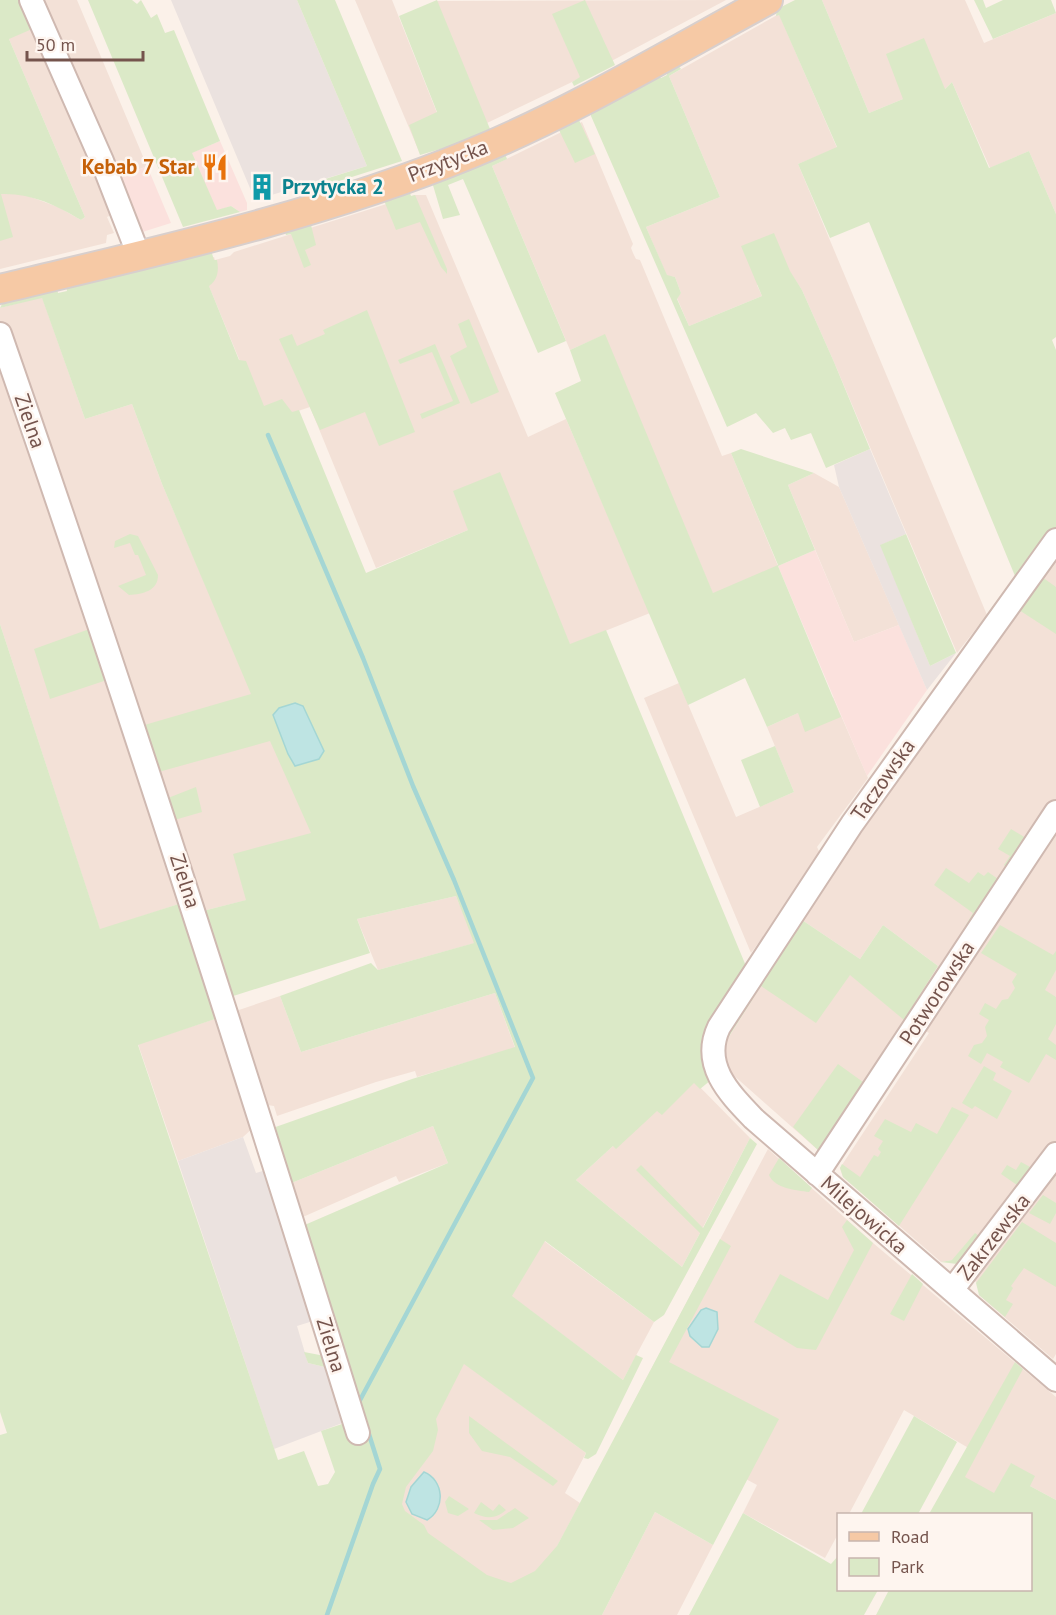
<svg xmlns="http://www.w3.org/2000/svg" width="1056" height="1615" viewBox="0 0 1056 1615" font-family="'PT Sans',sans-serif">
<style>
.residential{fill:#f3e1d7}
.commercial{fill:#fbe1dd}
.industrial{fill:#ebe2df}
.green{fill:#dbe9c7}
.water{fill:#bee4e3;stroke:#a4d6d4;stroke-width:1.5}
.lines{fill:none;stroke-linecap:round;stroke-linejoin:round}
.stream{stroke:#a4d6d4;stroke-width:4.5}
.minor-casing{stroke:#cfb9b1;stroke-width:26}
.major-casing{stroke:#d8cfcd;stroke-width:32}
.minor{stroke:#fff;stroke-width:22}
.major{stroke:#f6c9a5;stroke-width:28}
.labels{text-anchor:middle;stroke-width:5;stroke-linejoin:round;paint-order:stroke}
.street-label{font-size:21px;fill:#75544d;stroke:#fef5ef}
.food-label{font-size:21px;font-weight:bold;fill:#c56008;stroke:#fef5ef;text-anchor:end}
.culture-label{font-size:21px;font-weight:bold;fill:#0d838f;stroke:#fef5ef;text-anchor:start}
</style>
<rect width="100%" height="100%" fill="#fbf1e9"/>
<path class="residential" d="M28 0H77L147 166 106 183 117 212 107 217 114 233 107 235 106 243 0 269V194L20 193 58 207 81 220 85 217 9 39Z
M355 0H392L447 138 418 149Z
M726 0 572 82 487 123 436 1Z
M822 0H965L984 43 1056 13V214L1029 151 990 168 952 82 945 89 903 99 869 113Z
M779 14 837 148 798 164 987 615 957 653 834 362 802 290 790 272 757 285 762 296 689 326 677 298 681 293 675 277 667 276 646 227 720 197 669 76Z
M582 122 633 244 631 248 633 253 636 259 640 260 722 456 731 453 778 566 713 594 604 335 570 350 492 166Z
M415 195H426L528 437 566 419 650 613 570 645 547 590 468 530 376 568 310 407 265 422 199 262 214 257 215 260 230 256 234 252Z
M42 297 85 419 132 404 162 484 332 879 199 912 185 902 100 930 0 624V308Z
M814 473 839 487 899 625 854 642 788 485Z
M1056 557V1354L1053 1359 979 1295V1285L952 1260 941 1262 843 1177 840 1168 929 1033 904 1020 818 1150 723 1066V1046L761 986 850 974 904 1019 938 966 883 925 860 959 799 918 847 853 854 842 853 838 893 787 891 783 903 766 909 764 917 754V746Z
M679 683 736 817 794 792 767 727 833 697 868 778 817 847 822 857 751 953 644 698Z
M456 896 475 943 378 970 357 919Z
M495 993 515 1048 417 1077 415 1071 376 1082 277 1116 274 1106 267 1105 230 1013 280 996 301 1052Z
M221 1017 217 1027 220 1036 227 1039 254 1127 243 1137 178 1161 138 1044Z
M689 1076 750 1138 682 1267 576 1180Z
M433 1126 448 1163 399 1182 396 1176 296 1220 284 1186Z
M768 1149 873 1243 1056 1397V1500L1030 1486 1011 1464 994 1494 964 1478 977 1453 904 1410 849 1514H838V1534L825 1558 743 1513 757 1485 627 1415Z
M544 1241 654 1322 623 1380 511 1296Z
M464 1363 586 1453 565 1493 580 1503 525 1607 386 1509Z
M655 1512 713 1545 677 1615H602Z"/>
<path class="commercial" d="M220 141 247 203V210L240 212 231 206 217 211 191 153Z
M147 166 171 223 136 234 115 180Z
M815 550 854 642 899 625 927 690 867 776 778 566Z"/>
<path class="industrial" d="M171 0H297L367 166 255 200Z
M870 449 906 534 881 545 930 666 956 653 927 690 839 487 834 465Z
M243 1137 256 1173 266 1170 313 1321 297 1326 308 1363 329 1368 345 1422 274 1449 178 1161Z"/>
<path class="green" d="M0 0H28L39 26 9 39 85 217 81 220C56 205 31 193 1 194L13 237 0 241Z
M88 0H132L137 4 141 0 151 18 157 14 165 33 174 30 220 141 192 153 217 210 231 206 240 212 183 227Z
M297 0H335L402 161 311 190 306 185 367 166Z
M437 0 490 129 454 145 420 155 409 125 437 112 399 16Z
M585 0 615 65 574 86 572 82 580 77 552 14Z
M795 0H822L869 113 903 99 886 54 924 38 945 89 952 82 989 168 1029 151 1056 214V337L1052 340 1056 350V529L983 627 979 625 1015 576 869 222 830 238 798 164 837 147 779 15 776 16 777 9Z
M974 0H983L986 8 1003 0H1051L1056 13 993 39Z
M677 64 681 69 669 76 720 197 646 227 667 275 675 277 681 293 677 299 689 326 762 296 741 246 774 233 790 271 802 290 834 362 870 449 826 468 811 433 791 440 785 428 773 433 756 413 727 427 591 116V112L657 75 661 78 667 75V69Z
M578 118 595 154 575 163 558 128Z
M505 154 507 159 492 166 566 341 538 353 463 179 448 185 460 215 443 219 432 182Z
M409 190 411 196 415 195 447 269V274L441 267 420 222 396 230 383 198Z
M310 221 316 245 305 250 311 265 304 268 291 234 286 235 284 229Z
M211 250 214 260H217C219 270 218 280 209 286L239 360 246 361 264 406 282 399 292 412 299 410 366 573 468 530 453 491 500 472 570 644 606 630 746 966 722 1005 711 1080 700 1089 694 1083 662 1115 657 1111 616 1149 613 1146 576 1180 682 1267 700 1233 636 1170 641 1165 703 1228 750 1138 757 1144 664 1315 654 1322 545 1241 512 1296 623 1380 636 1355 643 1358 596 1454 588 1459 584 1458 586 1453 464 1364 436 1419 438 1430 433 1451 406 1487 402 1504 405 1511 424 1525 428 1533 487 1575 511 1583 535 1571 557 1546 720 1239 731 1246 669 1362 779 1419 713 1545 655 1512 602 1615H0V1435L7 1433 0 1412V624L100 929 185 902 221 1017 138 1045 278 1460 304 1451 318 1486 328 1484 335 1472 321 1431 345 1423 329 1368 308 1363 304 1352 325 1356 300 1227 448 1163 433 1126 284 1186 267 1130 412 1079 515 1047 495 993 301 1052 280 996 371 963 378 970 474 943 456 896 357 919 370 953 227 998 199 912 246 900 233 854 311 833 270 741 155 773 150 756 153 752 149 736 143 734 141 726 251 694 162 484 132 404 85 419 42 298 0 308 3 302 57 288 58 293 67 291 66 286Z
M367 310 415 432 379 446 365 412 320 430 279 339 292 334 297 346 325 334 323 330Z
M469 319 499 392 471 404 450 356 467 347 458 324Z
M605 334 713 593 778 565 731 453 741 449 814 473 788 485 815 550 778 566 841 717 805 732 798 713 767 727 745 678 688 705 555 393 581 381 570 350Z
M435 344 460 403 422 419 420 414 453 401 432 352 400 364 398 360Z
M130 534 138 536 158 575C158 591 143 594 129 595L118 586 146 575 138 555H135L130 543 114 548 115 541Z
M906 534 956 653 930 666 880 545Z
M1042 577 1056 587V634L1019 610Z
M95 627 113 678 50 699 34 649Z
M775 746 794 792 760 807 741 760Z
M196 787 202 812 171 821 168 798Z
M1011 829 1026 838 1006 867 1004 865 1010 856 998 849Z
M946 868 969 883 978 872 984 876 988 872 998 879 958 938 973 913 934 885Z
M799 918 860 959 883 925 938 966 904 1020 850 975 816 1023 761 986 723 1046 724 1036Z
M1000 925 1053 955 1056 951V970L1045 990 1056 997V1024L1048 1039 1056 1045V1060L1046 1054 1029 1083 1000 1067 1003 1062 987 1053 981 1064 968 1056 974 1045 982 1043 987 1036 985 1027 989 1020 979 1014 985 1003 996 1009 1002 1000 1008 999 1015 988 1012 982 1017 974 981 953Z
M838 1064 863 1082 818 1150 793 1127Z
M984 1066 996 1073 993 1080 1012 1091 997 1119 975 1106 972 1109 962 1103Z
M952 1107 969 1115 899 1226 843 1177 840 1168 842 1164 860 1177 874 1155 878 1157 881 1152 878 1149 883 1141 874 1136 885 1119 911 1132 916 1123 937 1134Z
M779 1158 812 1188 809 1192C796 1190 775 1189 769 1175Z
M1021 1162 1032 1168 1013 1195 1010 1193 1017 1185 1001 1174 1007 1165 1016 1170Z
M1043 1195 1056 1203V1213L1050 1224 1029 1213Z
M847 1220 873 1243 816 1350 797 1348 754 1322 780 1274 828 1300 854 1250 842 1227Z
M1022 1222 1056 1243V1287L1024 1268 1011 1286 1013 1288 1006 1300 1013 1304 1005 1317 979 1295 976 1283Z
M975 1233 979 1236 957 1264 941 1262 952 1260Z
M912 1274 923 1284 904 1321 890 1314Z
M1015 1362 1023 1369 965 1477 994 1493 1011 1463 1035 1476 1030 1486 1056 1500V1615H876L889 1590H1030V1514H929Z
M469 1416 558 1481 553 1486 510 1457 482 1451 469 1433Z
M914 1416 957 1442 918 1514H861Z
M449 1496 469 1509 458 1516 448 1513 445 1502Z
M481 1502 493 1511 499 1504 506 1510C496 1519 486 1519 474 1513Z
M515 1508 529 1518 513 1528 493 1530 479 1520H497Z
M743 1513 831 1564 838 1556V1590H878L864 1615H689Z"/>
<path class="water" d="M295 703 303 706 324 751 319 759 295 766 288 754 273 715 279 708Z
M706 1308 717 1312 718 1329 709 1347H702L690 1336 688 1329 701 1310Z
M424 1472C444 1480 446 1509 427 1520L412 1514 406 1502 411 1487Z"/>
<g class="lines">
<path class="stream" d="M268 435 363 658 413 786 454 880 533 1078 359 1402 360 1406
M327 1615 373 1484 380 1469 367 1428"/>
<defs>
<path id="minor" d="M31 0 102 161 139 256
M0 334C127 698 244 1065 358 1433
M1056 540 852 824 719 1027C701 1065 729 1093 754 1119L1056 1380
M817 1174 1056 812
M952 1290 1056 1154"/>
<path id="major" d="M0 289C158 251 319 216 470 154 573 112 670 53 768 0"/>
</defs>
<use href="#minor" class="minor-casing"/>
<use href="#major" class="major-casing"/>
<use href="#minor" class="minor"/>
<use href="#major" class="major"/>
</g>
<defs>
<symbol id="restaurant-bare" viewBox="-9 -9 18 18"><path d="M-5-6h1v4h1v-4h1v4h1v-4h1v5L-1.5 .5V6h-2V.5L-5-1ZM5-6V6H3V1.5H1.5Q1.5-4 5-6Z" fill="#e8710a" stroke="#fef5ef" stroke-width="2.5" paint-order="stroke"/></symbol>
<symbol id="building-bare" viewBox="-9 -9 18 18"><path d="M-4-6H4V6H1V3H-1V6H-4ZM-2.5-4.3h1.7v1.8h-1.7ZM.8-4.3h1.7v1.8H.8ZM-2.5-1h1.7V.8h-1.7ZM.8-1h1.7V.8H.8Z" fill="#0f9aa8" stroke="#fef5ef" stroke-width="2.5" paint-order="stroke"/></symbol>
</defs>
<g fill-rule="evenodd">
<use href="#restaurant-bare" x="196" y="148" width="38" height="38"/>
<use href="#building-bare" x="243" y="168" width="38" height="38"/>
</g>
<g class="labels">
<g class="street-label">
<text transform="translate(448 161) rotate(-21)" y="7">Przytycka</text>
<text transform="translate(30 421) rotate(71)" y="7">Zielna</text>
<text transform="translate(883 780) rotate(-55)" y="7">Taczowska</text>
<text transform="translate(185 881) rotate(72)" y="7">Zielna</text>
<text transform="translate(937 993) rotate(-57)" y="7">Potworowska</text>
<text transform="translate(864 1215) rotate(41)" y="7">Milejowicka</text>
<text transform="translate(994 1237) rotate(-52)" y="7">Zakrzewska</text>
<text transform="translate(331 1345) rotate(73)" y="7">Zielna</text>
</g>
<g class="food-label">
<text x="195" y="174">Kebab 7 Star</text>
</g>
<g class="culture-label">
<text x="282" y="194">Przytycka 2</text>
</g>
</g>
<rect x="837" y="1513" width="195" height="78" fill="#fef5ef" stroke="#c7b5ae" stroke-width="1.5"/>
<rect x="849" y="1532" width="30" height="9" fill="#f6c9a5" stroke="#c7b5ae" stroke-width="1.5"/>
<text x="891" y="1543" font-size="18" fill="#75544d">Road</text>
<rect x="849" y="1558" width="30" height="18" fill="#dbe9c7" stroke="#c7b5ae" stroke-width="1.5"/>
<text x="891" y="1573" font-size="18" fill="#75544d">Park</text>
<path d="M27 51v9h116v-9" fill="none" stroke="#75544d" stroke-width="3"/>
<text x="36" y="51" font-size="18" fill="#75544d" stroke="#fef5ef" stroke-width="4.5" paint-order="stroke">50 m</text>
</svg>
